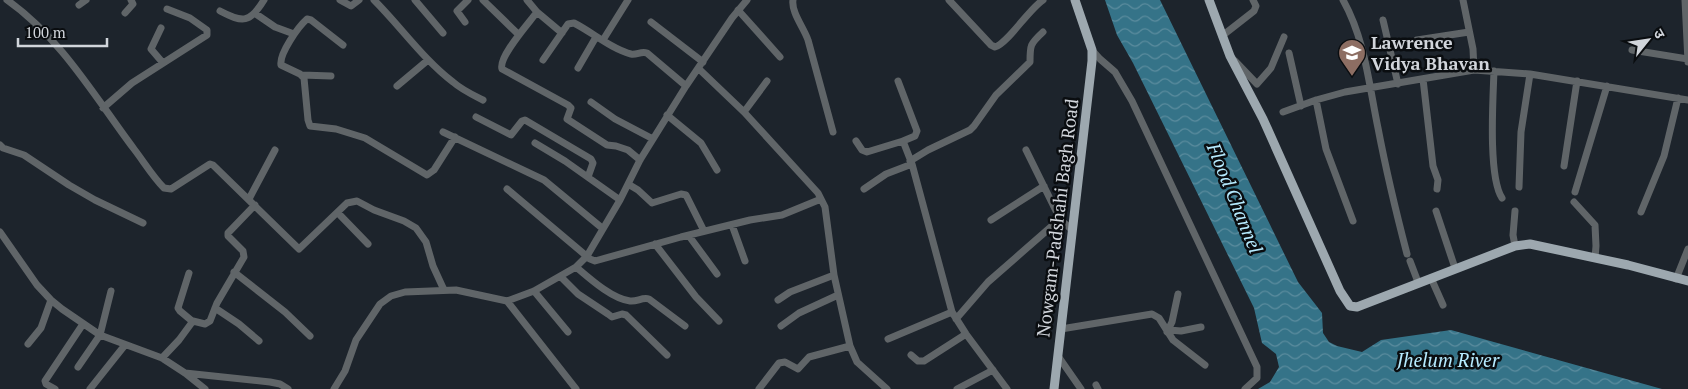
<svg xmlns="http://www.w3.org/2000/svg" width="1688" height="389" viewBox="0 0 1688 389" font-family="'PT Serif','Noto Sans Devanagari',serif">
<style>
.water{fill:url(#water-waves)}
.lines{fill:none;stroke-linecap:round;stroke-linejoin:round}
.minor{stroke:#606568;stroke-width:7}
.major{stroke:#9da8af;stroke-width:9}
.labels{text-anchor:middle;stroke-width:5;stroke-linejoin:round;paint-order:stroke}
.poi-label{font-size:18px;font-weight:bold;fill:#d1d5db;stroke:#0a0d10;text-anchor:start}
.street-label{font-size:18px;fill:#d1d5db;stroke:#0a0d10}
.water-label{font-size:19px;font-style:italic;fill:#b6ebff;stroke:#0a0d10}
</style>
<defs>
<pattern id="water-waves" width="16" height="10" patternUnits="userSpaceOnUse" patternTransform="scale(1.25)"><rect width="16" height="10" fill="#357388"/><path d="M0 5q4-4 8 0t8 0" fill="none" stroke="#5b8c9e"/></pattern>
</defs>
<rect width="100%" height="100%" fill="#1d242c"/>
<path class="water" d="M1105 0H1160L1298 282 1322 313 1323 333 1329 342 1337 346 1362 352 1381 340 1451 330 1662 389H1258L1270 382 1279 367 1276 354 1262 343 1254 308 1133 63 1117 35Z"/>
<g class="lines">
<path class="minor" d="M7 0C61 38 95 97 134 149 144 162 153 177 164 188L171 189 210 164 213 165 299 249 347 203 357 201 374 210 404 221 416 228 426 242 433 266 444 290
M340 0 351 6 359 0
M374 0C401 27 423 59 453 82 462 90 473 95 483 100
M415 0 443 33
M483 0 519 35
M527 0 537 12 562 33
M793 0C791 12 804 28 808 40L833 132
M949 0 991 45 995 47C1008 43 1028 10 1043 0
M1343 0C1365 39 1369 85 1378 128 1386 170 1396 212 1407 254
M1463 0 1473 49 1474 70
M1685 0 1688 62
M79 5 86 0
M738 10 780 57
M220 11C243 23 250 23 264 0
M537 12C529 23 498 57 502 69L568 105 571 108 567 119 607 145 616 146 628 150 640 160
M125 13 133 4 131 0
M256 14 275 27 294 34
M1383 20 1398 84
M465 22 457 11 468 0
M651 22 703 62
M161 28 151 49 163 63
M1222 36 1254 11 1256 6 1253 0
M603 40 628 0
M1417 40 1469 32
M343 45 311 20 307 19C298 27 279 54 281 65L300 74 304 78 308 120 310 126 336 129 365 138 427 175 434 170 455 137
M1092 50 1100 59 1115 72 1132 101 1257 367V378L1245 389
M1632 50 1688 59
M1289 53 1301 106
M543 60 568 24 574 23C592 32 611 49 631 54 637 55 641 51 647 53L686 86
M1235 61 1257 84 1271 68 1284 37
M578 68 596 37
M699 69 744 112 818 193 825 207 834 275 850 346 857 362 887 389
M1494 71C1493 99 1488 177 1502 198
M302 75 331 76
M1423 79 1433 166 1438 180 1437 189
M898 81 917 131 915 136 903 141 912 164 952 312 966 334 1007 389
M397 86 428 60
M1316 100 1326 149 1353 221
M591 102 615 119 653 139
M103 108 132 83 207 35V30L190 18 167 9
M744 112 767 81
M1283 112 1316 100 1345 92 1474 70 1530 74 1688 100
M667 115 701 143 717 170
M476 117 511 135 522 121 525 120 591 159 593 163 588 177
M443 132 544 180 602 228
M856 141 862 150 867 152 903 141
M535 143 565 161 620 200
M0 145 3 148 24 155 69 185 95 200 143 223
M1026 150 1060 219 1072 230
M910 161 928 150 970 130 974 126 996 95 1030 62C1030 45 1030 44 1043 32
M1564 166 1577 81
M628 184 638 190 652 203 681 194 686 195 704 231
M1519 187 1521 132 1530 74
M507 189 590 259 595 261 681 237 750 220 782 215 821 199
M864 189 886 174 912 164
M1575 192 1607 86
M249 199 275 150
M1574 202 1595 225 1596 246 1595 258
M1436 211 1455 268
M1641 212 1664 156 1678 98
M338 213 368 244
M991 220 1044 186
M732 225 745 261
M0 232 37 285 51 300 62 309 100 335 162 358 185 373 205 389
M689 236 717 274
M655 244 696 297 719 321
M1515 246 1513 235 1515 211
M1410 261 1418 282
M576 267C589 278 612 299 630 301 637 302 642 297 649 299L685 326
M234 272 285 312 310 336
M189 273 178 308 180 311 192 321
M561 277 578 294 608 314 612 317 622 314 626 315 667 355
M1431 278 1443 305
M1676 279 1688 249
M534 291 568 332
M778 300 790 292 834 275
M507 301 576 389
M215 308 239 324 259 341
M956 319 988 282 1060 219
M781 326 799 313 838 295
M1061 329 1152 314 1159 318 1173 340 1205 365
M1169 330 1181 331 1201 327
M1167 332 1172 322 1178 294
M888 339 952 312
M28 344 41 328 51 300
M911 355 918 361H924L966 334
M1058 356 1081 389
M162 358 179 340 193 321 205 324 210 321 217 303 244 257 243 251 228 236V233L255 205
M78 367 100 335 111 291
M185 373 270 382 280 384 288 389
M1096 385 1098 389
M55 389 46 384 45 381 83 324
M90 389 125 345
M334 389 345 371 356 340 380 304 391 296 405 292 456 290 507 301 534 291 576 267 587 256 620 200 640 160 686 86 732 18 747 0
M759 389 779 363 785 362 798 369 809 357 850 346
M957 389 993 370"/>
<path class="major" d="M1209 0 1230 56 1263 119 1340 291 1350 306 1357 307 1515 246 1530 244 1628 265 1688 281
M1054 389 1092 61V50L1075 0"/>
</g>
<defs>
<symbol id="school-pin" viewBox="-11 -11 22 30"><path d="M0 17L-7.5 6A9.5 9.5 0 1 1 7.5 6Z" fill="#8d6e63" stroke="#0a0d10"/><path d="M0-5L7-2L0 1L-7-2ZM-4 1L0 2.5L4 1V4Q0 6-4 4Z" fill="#fff"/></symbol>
</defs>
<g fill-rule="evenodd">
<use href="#school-pin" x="1336" y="37" width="32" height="43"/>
</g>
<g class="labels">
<g class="poi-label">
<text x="1371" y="49">Lawrence<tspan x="1371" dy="21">Vidya Bhavan</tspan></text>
</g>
<g class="street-label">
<text transform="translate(1058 218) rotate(-83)" y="6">Nowgam-Padshahi Bagh Road</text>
</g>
<g class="water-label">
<text transform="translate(1235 198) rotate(68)" y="7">Flood Channel</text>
<text x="1448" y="367">Jhelum River</text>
</g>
</g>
<g transform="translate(1648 40) rotate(60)" stroke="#0a0d10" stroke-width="4" paint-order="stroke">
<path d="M0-4L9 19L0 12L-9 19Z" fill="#d1d5db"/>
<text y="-8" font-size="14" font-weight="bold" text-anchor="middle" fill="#d1d5db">उ</text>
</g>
<path d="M18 38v8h89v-8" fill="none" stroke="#d1d5db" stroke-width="2.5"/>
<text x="25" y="38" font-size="15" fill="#d1d5db" stroke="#0a0d10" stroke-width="4" paint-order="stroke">100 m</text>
</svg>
